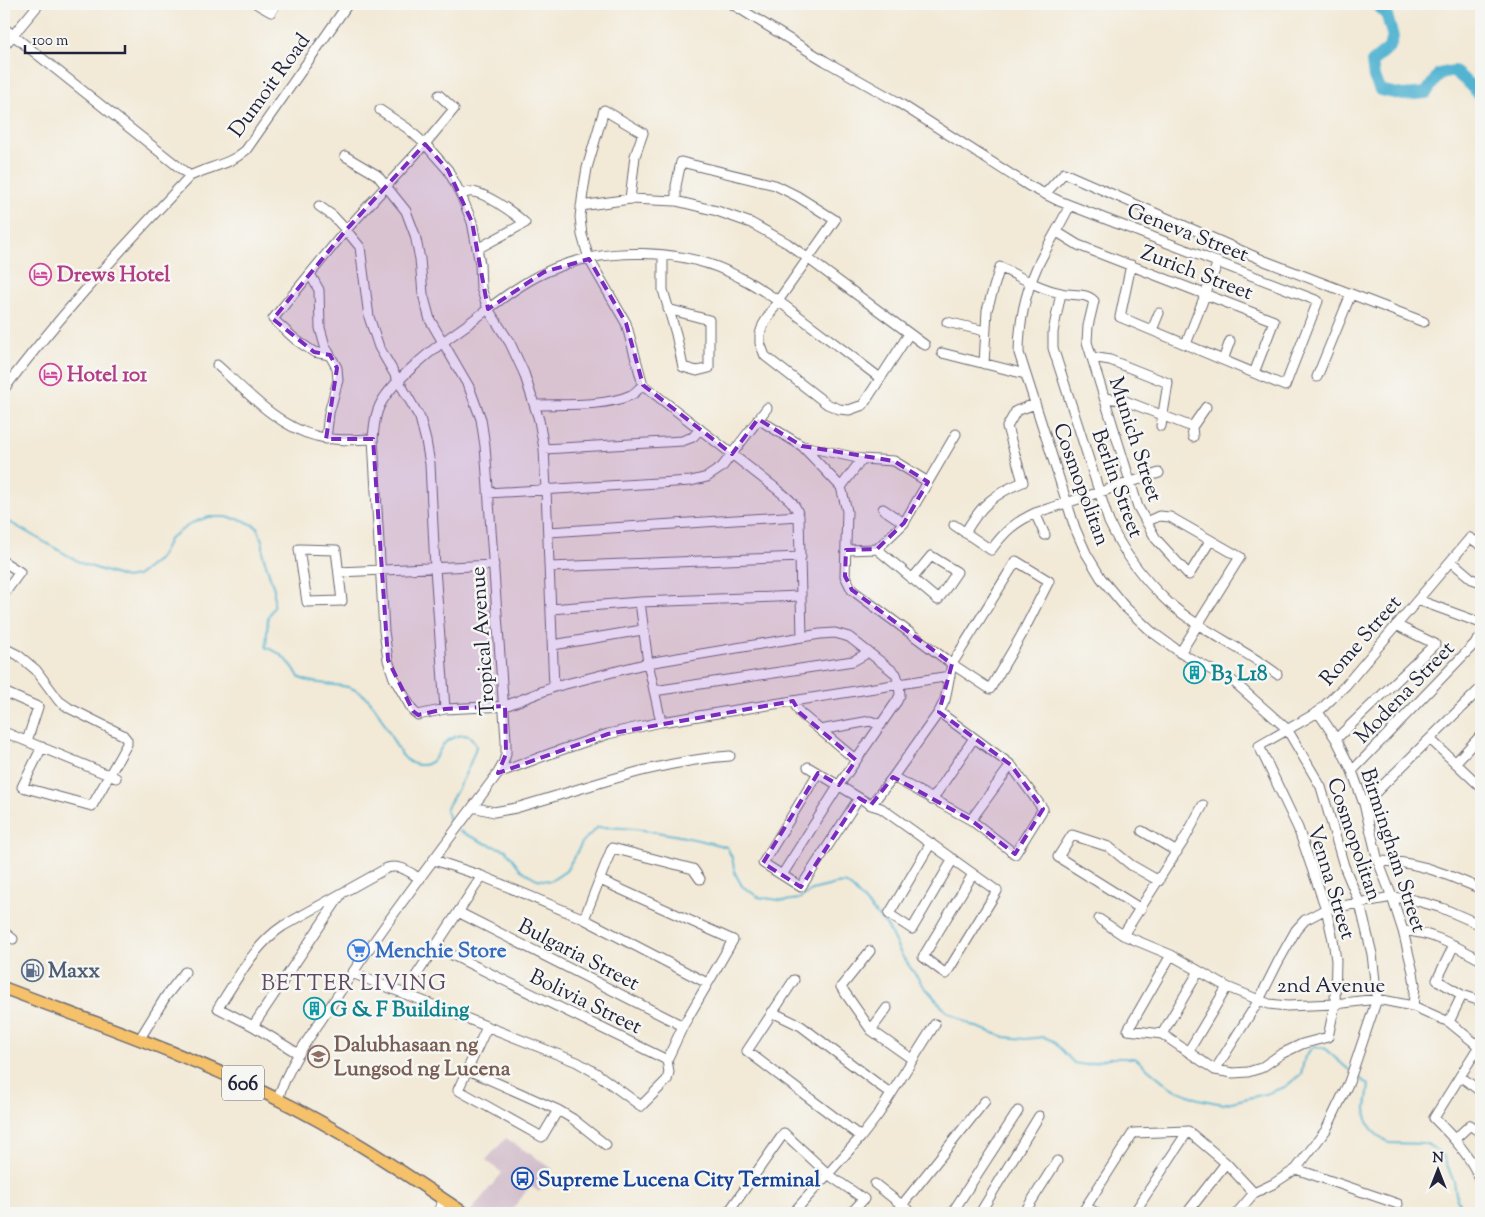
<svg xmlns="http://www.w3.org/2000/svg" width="1485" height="1217" viewBox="0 0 1485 1217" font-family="'Sorts Mill Goudy',serif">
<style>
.industrial{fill:#d1bdca}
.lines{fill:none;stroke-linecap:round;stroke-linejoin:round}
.stream{stroke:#53b4d1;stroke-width:2}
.river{stroke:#53b4d1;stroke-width:12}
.minor-casing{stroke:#6b6871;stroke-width:11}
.major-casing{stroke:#6b6871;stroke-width:14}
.minor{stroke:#fff;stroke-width:9}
.major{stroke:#f5c16b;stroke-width:11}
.marked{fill:#7b2cbf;fill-opacity:0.2;stroke:#7b2cbf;stroke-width:4;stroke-dasharray:10 6;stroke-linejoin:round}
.labels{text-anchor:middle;stroke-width:5;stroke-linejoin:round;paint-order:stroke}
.shield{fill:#f6f6f2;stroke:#626272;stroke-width:1}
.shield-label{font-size:20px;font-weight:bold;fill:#22223b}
.street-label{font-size:21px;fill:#22223b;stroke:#f6f6f2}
.hotel-label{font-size:21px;font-weight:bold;fill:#b23c85;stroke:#f6f6f2;text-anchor:start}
.culture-label{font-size:21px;font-weight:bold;fill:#0d838f;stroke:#f6f6f2;text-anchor:start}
.shop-label{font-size:21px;font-weight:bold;fill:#366cbe;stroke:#f6f6f2;text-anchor:start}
.service-label{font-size:21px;font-weight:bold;fill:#4e5e75;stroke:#f6f6f2;text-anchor:start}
.education-label{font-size:21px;font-weight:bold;fill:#785e54;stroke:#f6f6f2;text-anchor:start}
.transit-label{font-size:21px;font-weight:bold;fill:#164399;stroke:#f6f6f2;text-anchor:start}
.neighbourhood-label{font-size:22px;letter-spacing:1px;fill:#604a63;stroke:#f6f6f2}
</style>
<rect width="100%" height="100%" fill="#f6f6f2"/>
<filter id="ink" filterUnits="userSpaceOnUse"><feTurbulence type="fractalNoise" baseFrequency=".02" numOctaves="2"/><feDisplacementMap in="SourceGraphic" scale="10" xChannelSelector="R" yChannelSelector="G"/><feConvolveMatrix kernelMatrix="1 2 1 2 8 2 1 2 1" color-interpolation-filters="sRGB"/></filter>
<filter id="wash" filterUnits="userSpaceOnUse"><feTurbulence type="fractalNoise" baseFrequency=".0096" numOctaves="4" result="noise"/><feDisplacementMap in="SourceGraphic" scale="20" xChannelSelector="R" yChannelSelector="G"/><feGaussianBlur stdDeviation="1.12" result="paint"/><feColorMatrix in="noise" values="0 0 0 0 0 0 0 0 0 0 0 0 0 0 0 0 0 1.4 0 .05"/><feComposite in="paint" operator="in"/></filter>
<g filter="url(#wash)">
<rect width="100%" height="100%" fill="#f2e9d6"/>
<path class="industrial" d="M506 1138 553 1169 539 1192 530 1186 510 1213H471L470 1212 502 1173 486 1160Z"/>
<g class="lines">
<path class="stream" d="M4 519 83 564 126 578 137 576 160 558 170 538 192 523 208 517H225L243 520 257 527 263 543V555L274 589V607L268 617 266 648C277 650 285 658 293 667 295 670 297 674 299 677 309 685 338 683 351 688 381 699 385 734 403 756 410 765 424 769 433 760 438 756 439 750 443 745 449 738 456 736 463 735 471 735 474 740 476 747 469 770 459 788 446 809L450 825 453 827
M459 831 487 844 506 850 521 870 537 879 551 881 566 871 583 841 598 827C641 827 685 836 727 847L732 858 735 873 742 886 758 897 785 901 799 899 812 890 836 884 845 883 853 889 887 926 902 956 923 985 946 1011 971 1025 1005 1037 1025 1039 1044 1037 1053 1041 1074 1063 1086 1065 1108 1058H1135L1170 1087 1198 1099 1223 1104 1265 1094 1285 1087 1301 1074 1305 1056 1313 1047 1324 1048 1349 1070
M1354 1074 1369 1085 1366 1108 1367 1122 1376 1134 1389 1143 1427 1144 1443 1155 1454 1182 1457 1200 1469 1213"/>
<path class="river" d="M1377 4 1387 16 1393 37 1390 47 1372 62 1374 77 1380 90 1403 95 1426 93 1439 74 1454 71 1466 81 1481 97"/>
</g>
</g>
<g filter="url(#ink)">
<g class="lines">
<defs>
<path id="minor" d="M257 4 271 12 276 4
M732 4 825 61 896 101 1029 186 1059 201 1318 301 1285 386 1120 317 1131 265
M4 28 190 176
M4 46 39 4
M380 110 407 128 425 144 448 170 461 195 472 222 480 264 481 288 488 309 510 343 524 373 539 420 544 449 546 490 554 687
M1045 194 1064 173 1265 261 1424 322
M461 195C464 194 466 192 469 192 483 190 515 214 525 223L477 249
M630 199 635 156 643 133 604 110 587 168 583 192 580 217 582 235 589 259 626 323 643 385 778 490C788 498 796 504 799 516L802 637
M676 201V186L681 162 775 185 797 196 835 220 778 301 763 325 760 334V343L765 356 827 404 839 409 849 410 863 405 909 334
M1070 205C1060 226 1047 246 1037 267 1025 294 1019 323 1019 353L1075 528 1086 553 1101 578 1125 607 1152 632 1184 655 1234 682 1287 729 1321 787 1344 866 1360 904 1372 954 1377 999 1349 1082 1326 1130 1296 1169 1273 1184 1254 1193 1237 1213
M319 206 333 216 346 230 360 247 369 317 379 347 420 418 426 441 430 464 435 568 445 709
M581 206 630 199 676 201 717 211 751 223 787 243 925 345
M1057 232 1078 245 1274 321 1254 373
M663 255V290L676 334 683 367 697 371 709 368V320L668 309
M310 274 319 290 320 328 325 346 337 368 338 380 329 413 326 439
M1061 293 1053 332V348L1109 522C1124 554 1142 578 1168 602 1199 630 1243 648 1277 674
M947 322 985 331
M1152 330 1159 313
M1186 344 1218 262
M942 353 1025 374
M330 355 314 352 296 340 273 319 346 230 425 144 454 109 439 95
M1092 357 1110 360 1168 383 1161 426
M1223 360 1230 341
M984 364 987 310 1000 267C1020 277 1040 289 1061 293 1073 296 1085 292 1094 301L1088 326 1087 342 1138 507 1156 539 1189 575 1210 541
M217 365C245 390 278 427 316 436 334 441 354 440 373 439
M1317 377 1351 294
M4 389C61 314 125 245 190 176 210 166 228 166 246 150L348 4
M1104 398 1123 400 1192 427 1206 407
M535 405C564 404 604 407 631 395 636 393 639 388 643 385
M758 419 802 446 841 487 847 511 845 576 852 590 952 664 990 689 1021 636 1049 581 1016 561 952 664 945 700 939 712 893 777 871 805
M1192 427 1193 437
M803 446 862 459 894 461 928 482
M544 449 682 441 693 437 700 429
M841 487 862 459
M488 493 691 481 707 477 722 467 767 408
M883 509 904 523
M1035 513 1045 535
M1146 522 1159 516 1170 517 1240 557 1180 653
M954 525 991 550C1005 531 1014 523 1035 513L1159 473
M549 532 799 516
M965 533C980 506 995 493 1023 482L1007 427 1016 411 1035 404
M299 549 336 550 342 601 307 602Z
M877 549 904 523 956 434
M846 550 877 549 938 600 957 572 931 556 912 579
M1451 561 1472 579 1481 582
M4 562 20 572 4 594
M550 567 801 557
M339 572 494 565
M1418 600 1481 623
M640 602 648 663 661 722
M551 609 640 602 800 596
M553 645 642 630
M4 648 18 655 36 670 59 701 69 708 123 735 127 740V744L92 806 22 787 42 747
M654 691 853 661 864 655 866 651
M4 692 38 707 27 741
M793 701 800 713 856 760
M1318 712 1336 739 1352 771 1364 804 1378 861 1392 897 1403 931 1413 972 1415 985 1413 1006
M820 730 870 721 881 725
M4 732 116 778
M1336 739 1435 644 1396 625
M1430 739 1481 787
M1455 763 1481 735
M808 767 871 805 881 808 997 891 946 974 923 957 973 874
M1352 771 1481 637
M498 773 552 753 608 734 661 722 950 676
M818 773 763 863 801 887 859 798
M893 777 971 820 1015 854 1043 809 1011 765 939 712
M932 800 974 738
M1364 804 1481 688
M1203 805 1184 840 1123 935 1171 955 1227 987 1269 1004 1287 1006 1335 1004 1377 999 1413 1006 1449 1022 1481 1048
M473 807 494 812 516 808C586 788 657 761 730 756
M971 820 1011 765
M1142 831 1177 852
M931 843 889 914 912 929 953 859
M434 860 482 876 584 919 707 983
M1378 861C1419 861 1445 874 1481 889
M782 875 839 785 897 701 900 695 899 683 896 674 890 669 849 637 835 633 820 634 648 663 554 687 505 706 445 709 418 715 413 711 394 678 388 660 384 631 373 439C374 427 375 414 381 403 394 379 438 345 461 329 488 310 515 286 546 272 602 246 684 247 739 277 763 289 784 305 805 321 830 340 855 359 880 378
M1141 909 1058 857 1072 835 1109 847 1131 865 1159 881
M458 912 683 1026
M584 919 612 848 693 869 700 879
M1099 919 1123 935
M1403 931C1431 931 1457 947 1481 960
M4 932 13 939
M1454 945 1437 980 1462 995 1481 1001
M436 947 667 1060
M870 951 841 987 871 1030 912 1059
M1171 955 1128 1030 1162 1034 1215 1070 1233 1073 1248 1072 1261 1068 1281 1054 1302 1044 1328 1037 1335 1004 1336 960 1333 940 1326 909 1298 828 1259 746 1318 712 1346 685 1470 538 1481 545
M352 973 577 1062 596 1073 641 1106 667 1080 669 1072 667 1060 683 1026 733 940 600 880
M794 980 747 1051 861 1137
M404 994 482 876
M772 1012 801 1026 891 1094
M1449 1022 1462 995
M253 1026 342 893
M487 1027 458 1090 542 1137 558 1110
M871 1030 887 1008
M1162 1034 1199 971
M139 1040 166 996 185 972
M1479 1046 1434 1118C1454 1138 1469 1154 1481 1181
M1188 1052 1227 987
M299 1054 253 1026 218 1008C236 981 255 944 283 926L387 868C401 864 409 872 420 879
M468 1070 558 1110 573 1119 606 1145
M1215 1070 1259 1000 1278 962 1296 930 1305 920 1326 909 1392 897 1414 900 1442 908 1481 925
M1460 1076 1481 1092
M278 1099C288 1065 311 1035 330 1007 382 926 441 850 498 773L503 764 506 754V740L485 446 481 419 469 387 430 320 423 294 420 259 415 235 406 211 377 175 345 156
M1455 1139 1470 1125 1481 1133
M1296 1169 1398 1204
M875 1184 912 1213
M902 1205 985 1101
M1086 1207 1097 1213
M437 1213 444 1200
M728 1213 784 1133 829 1175 864 1199 851 1213
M793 1213 861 1137 878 1115 935 1024
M952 1213 1018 1111
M980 1213 1039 1116
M1024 1213 1057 1161
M1082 1213 1133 1133 1188 1131 1226 1163 1254 1193
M1134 1213 1188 1131
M1187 1213 1226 1163"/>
<path id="major" d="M4 988C95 1023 189 1055 277 1099 343 1131 404 1173 464 1213"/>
</defs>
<use href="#minor" class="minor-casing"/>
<use href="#major" class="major-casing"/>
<use href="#minor" class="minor"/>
<use href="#major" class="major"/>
</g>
</g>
<path class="marked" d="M425 144 448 170 472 222 488 309 544 272 589 259 626 323 643 385 732 454 758 419 802 446 894 461 928 482 904 523 877 549 846 550 845 576 852 590 952 664 939 712 1011 765 1043 809 1015 854 971 820 893 777 871 805 859 798 801 887 763 863 818 773 839 785 856 760 800 713 793 701 608 734 498 773 506 754 505 706 445 709 418 715 413 711 388 660 373 439H326L337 368 330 355 314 352 273 319 346 230Z"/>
<defs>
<symbol id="hotel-ring" viewBox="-11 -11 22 22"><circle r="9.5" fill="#f6f6f2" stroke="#d1479c" stroke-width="1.5"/><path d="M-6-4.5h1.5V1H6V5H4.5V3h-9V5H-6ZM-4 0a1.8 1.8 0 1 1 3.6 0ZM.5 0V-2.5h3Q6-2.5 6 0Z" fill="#d1479c"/></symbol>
<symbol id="building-ring" viewBox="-11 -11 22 22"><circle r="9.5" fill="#f6f6f2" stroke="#0f9aa8" stroke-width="1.5"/><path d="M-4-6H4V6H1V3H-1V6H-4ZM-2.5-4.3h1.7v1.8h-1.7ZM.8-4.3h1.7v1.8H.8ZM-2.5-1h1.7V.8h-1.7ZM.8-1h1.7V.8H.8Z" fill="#0f9aa8"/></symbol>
<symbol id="supermarket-ring" viewBox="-11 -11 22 22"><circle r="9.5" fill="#f6f6f2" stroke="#3f7fe0" stroke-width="1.5"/><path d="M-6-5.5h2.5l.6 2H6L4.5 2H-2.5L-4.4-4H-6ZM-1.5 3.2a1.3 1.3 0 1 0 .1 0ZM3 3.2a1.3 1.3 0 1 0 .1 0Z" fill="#3f7fe0"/></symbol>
<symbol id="fuel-ring" viewBox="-11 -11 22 22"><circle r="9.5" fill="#f6f6f2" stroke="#5c6f8a" stroke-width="1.5"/><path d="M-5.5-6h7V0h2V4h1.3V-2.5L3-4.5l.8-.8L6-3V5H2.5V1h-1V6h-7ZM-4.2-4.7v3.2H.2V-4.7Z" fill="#5c6f8a"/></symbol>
<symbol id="university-ring" viewBox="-11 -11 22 22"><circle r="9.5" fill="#f6f6f2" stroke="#8d6e63" stroke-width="1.5"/><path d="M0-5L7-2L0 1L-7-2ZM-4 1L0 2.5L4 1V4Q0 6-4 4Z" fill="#8d6e63"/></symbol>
<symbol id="bus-ring" viewBox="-11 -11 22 22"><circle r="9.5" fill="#f6f6f2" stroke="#1a4fb4" stroke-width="1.5"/><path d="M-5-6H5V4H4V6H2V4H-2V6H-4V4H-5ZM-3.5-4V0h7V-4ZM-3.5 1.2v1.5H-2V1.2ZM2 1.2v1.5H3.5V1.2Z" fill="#1a4fb4"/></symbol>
</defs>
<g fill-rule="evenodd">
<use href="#hotel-ring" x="28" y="262" width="25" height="25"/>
<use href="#hotel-ring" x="38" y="362" width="25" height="25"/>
<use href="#building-ring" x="1182" y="660" width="25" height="25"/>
<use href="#supermarket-ring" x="346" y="938" width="25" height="25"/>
<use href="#fuel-ring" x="20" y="958" width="25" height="25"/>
<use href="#building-ring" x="302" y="996" width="25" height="25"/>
<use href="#university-ring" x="306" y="1044" width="25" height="25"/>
<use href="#bus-ring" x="510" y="1166" width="25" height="25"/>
</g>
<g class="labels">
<rect class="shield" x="222" y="1065.5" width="42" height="35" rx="4"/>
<g class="shield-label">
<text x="243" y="1090">606</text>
</g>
<g class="street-label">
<text transform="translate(269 85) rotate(-54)" y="7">Dumoit Road</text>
<text transform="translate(1188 232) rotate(21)" y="7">Geneva Street</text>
<text transform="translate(1197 272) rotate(21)" y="7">Zurich Street</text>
<text transform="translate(1136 439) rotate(72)" y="7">Munich Street</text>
<text transform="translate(1118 483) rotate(70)" y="7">Berlin Street</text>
<text transform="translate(1082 484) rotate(70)" y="7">Cosmopolitan</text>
<text transform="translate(1360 640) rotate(-49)" y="7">Rome Street</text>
<text transform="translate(482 641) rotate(-94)" y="7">Tropical Avenue</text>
<text transform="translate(1404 692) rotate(-46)" y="7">Modena Street</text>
<text transform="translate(1355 839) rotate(71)" y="7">Cosmopolitan</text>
<text transform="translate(1394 850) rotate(72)" y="7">Birmingham Street</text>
<text transform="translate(1332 882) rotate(73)" y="7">Venna Street</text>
<text transform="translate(579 954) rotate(27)" y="7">Bulgaria Street</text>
<text x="1331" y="992">2nd Avenue</text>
<text transform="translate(586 1001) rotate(26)" y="7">Bolivia Street</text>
</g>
<g class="hotel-label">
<text x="57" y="281">Drews Hotel</text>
<text x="67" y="381">Hotel 101</text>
</g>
<g class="culture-label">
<text x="1211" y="680">B3 L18</text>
<text x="330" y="1016">G &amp; F Building</text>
</g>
<g class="shop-label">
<text x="375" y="957">Menchie Store</text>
</g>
<g class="service-label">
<text x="48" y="977">Maxx</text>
</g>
<g class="education-label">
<text x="334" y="1051">Dalubhasaan ng<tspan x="334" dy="24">Lungsod ng Lucena</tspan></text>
</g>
<g class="transit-label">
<text x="538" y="1186">Supreme Lucena City Terminal</text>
</g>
<g class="neighbourhood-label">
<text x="354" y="990">BETTER LIVING</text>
</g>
</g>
<rect width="1485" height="1217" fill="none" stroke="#f6f6f2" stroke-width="20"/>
<g transform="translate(1438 1170)" stroke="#f6f6f2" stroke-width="4" paint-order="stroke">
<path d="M0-4L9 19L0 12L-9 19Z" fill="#22223b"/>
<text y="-8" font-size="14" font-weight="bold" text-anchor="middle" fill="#22223b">N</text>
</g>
<path d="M25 45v8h100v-8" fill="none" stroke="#22223b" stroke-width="2.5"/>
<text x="32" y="45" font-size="15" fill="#22223b" stroke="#f6f6f2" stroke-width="4" paint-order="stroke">100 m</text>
</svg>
